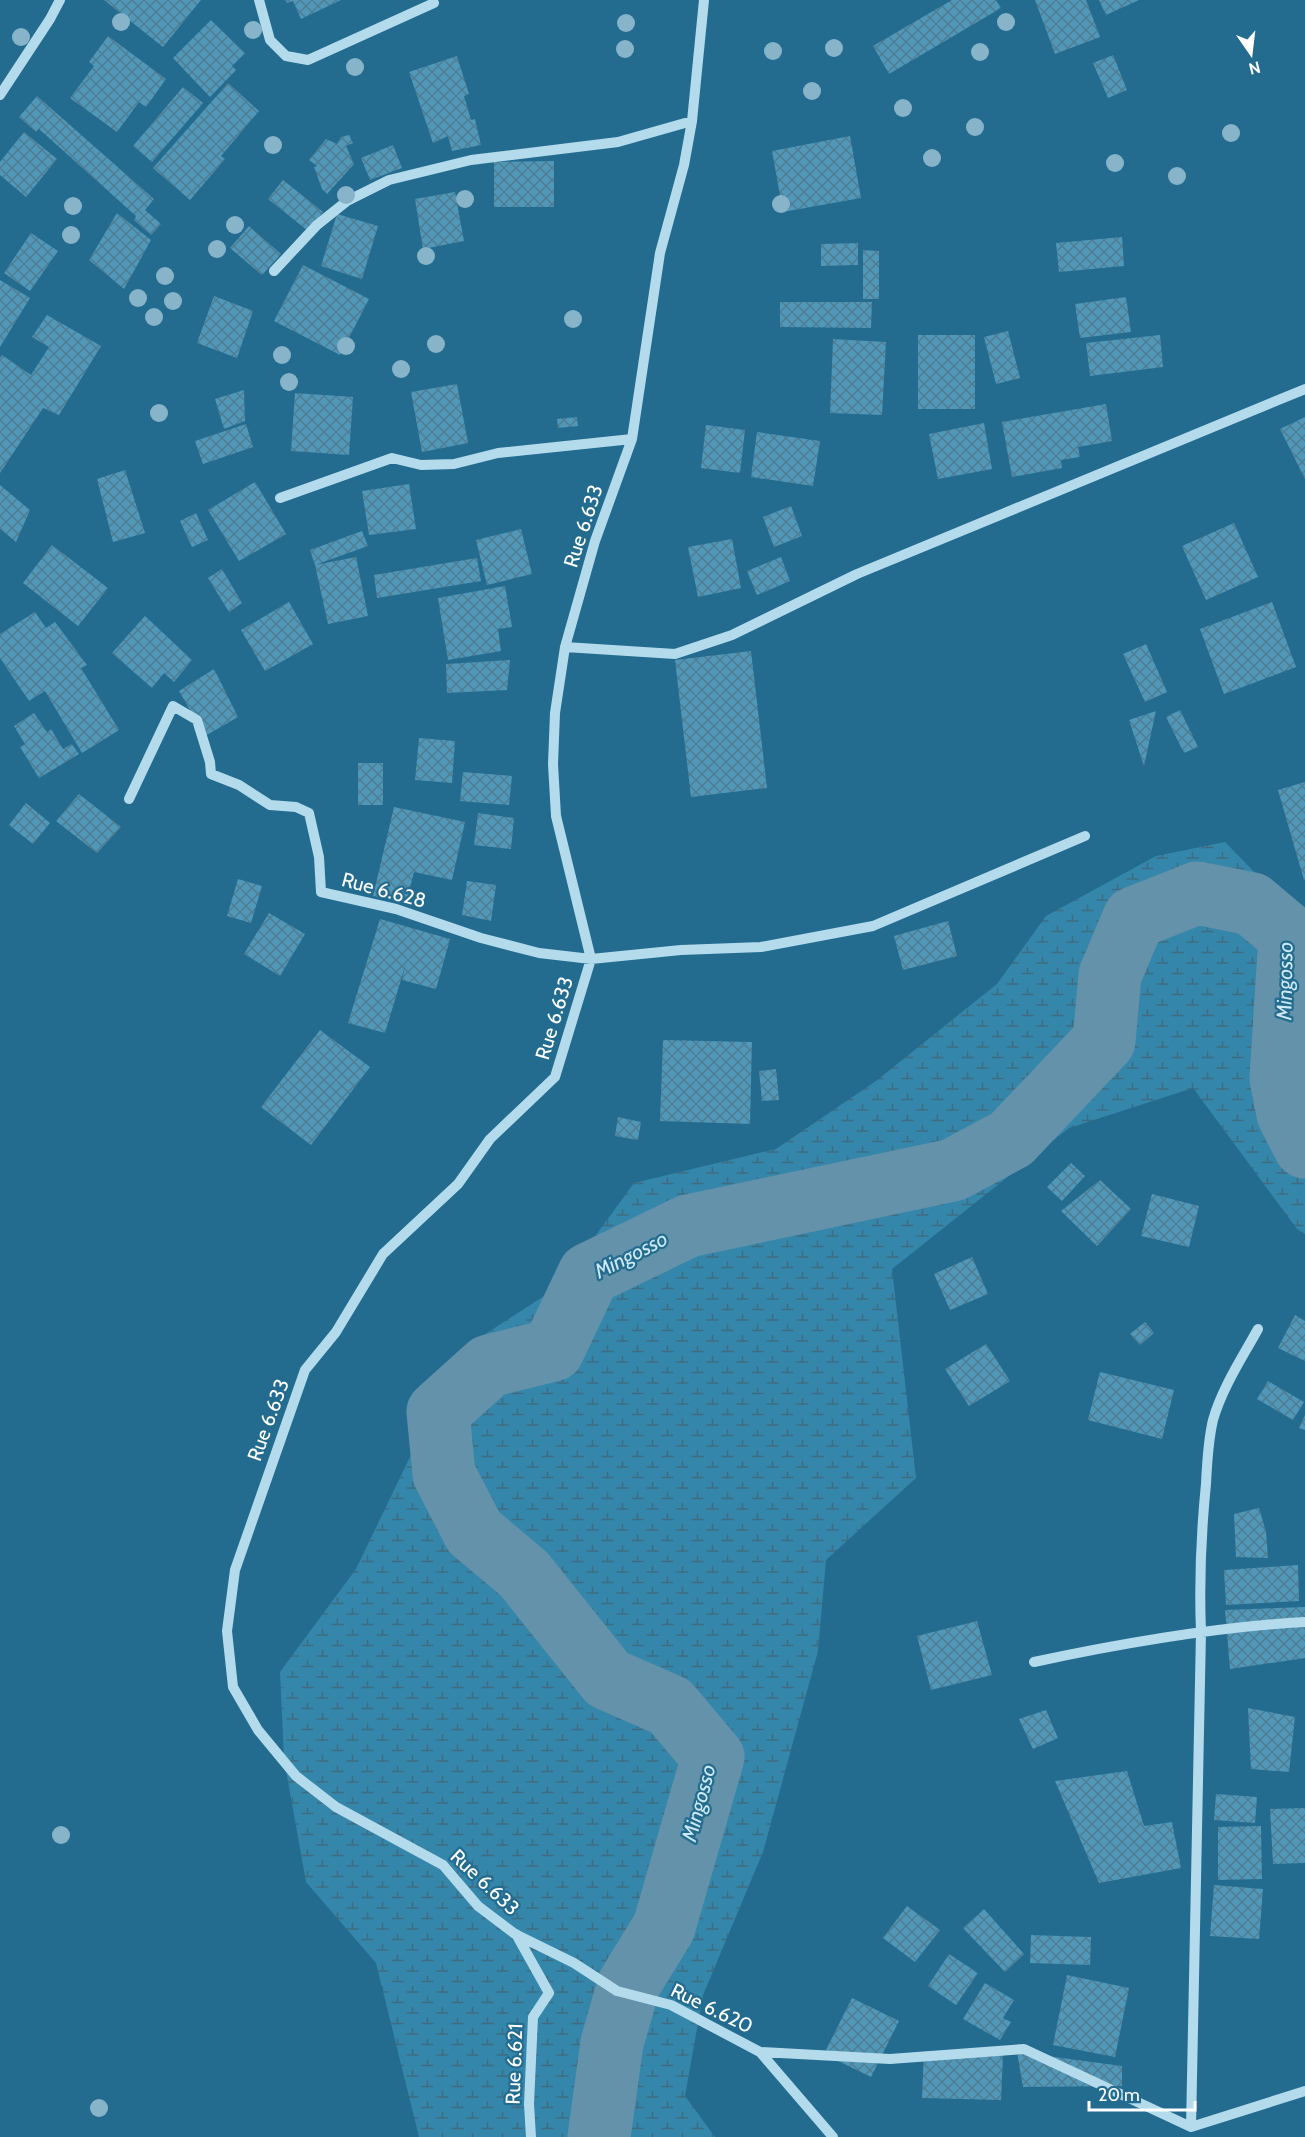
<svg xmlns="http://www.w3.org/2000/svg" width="1305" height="2137" viewBox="0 0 1305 2137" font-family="Cabin,sans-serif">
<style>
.wetland{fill:url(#wetland-marsh)}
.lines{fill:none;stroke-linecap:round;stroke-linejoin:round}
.river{stroke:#6392aa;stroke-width:63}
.building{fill:url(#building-cross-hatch)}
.minor{stroke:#b4dbec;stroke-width:10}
.tree{fill:#88b4ca}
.labels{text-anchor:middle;stroke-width:4.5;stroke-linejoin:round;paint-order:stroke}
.street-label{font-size:20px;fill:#fff;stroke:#236c90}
.water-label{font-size:21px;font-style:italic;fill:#cde9f5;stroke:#236c90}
</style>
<defs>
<pattern id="wetland-marsh" width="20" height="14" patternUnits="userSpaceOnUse" patternTransform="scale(1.5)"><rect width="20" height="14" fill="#3486ab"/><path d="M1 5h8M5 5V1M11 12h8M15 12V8" fill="none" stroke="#3f6c80"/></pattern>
<pattern id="building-cross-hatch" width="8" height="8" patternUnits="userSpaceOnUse" patternTransform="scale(1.5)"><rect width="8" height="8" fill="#5097b8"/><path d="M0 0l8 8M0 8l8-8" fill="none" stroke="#4f7d92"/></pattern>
</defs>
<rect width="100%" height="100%" fill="#236c90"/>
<path class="wetland" d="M1225 842 1305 924V1234L1297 1229 1193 1088 1069 1128 892 1269 916 1478 826 1560 818 1651 763 1852 703 1995 685 2096 715 2137H419L376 1963 306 1882 284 1759 280 1672 356 1569 410 1457 456 1353 558 1287 634 1183 776 1149 876 1081 997 984 1046 916 1156 856Z"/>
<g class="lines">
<path class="river" d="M599 2137 612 2043 629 1984 664 1927 713 1757 670 1706 608 1679 524 1574 474 1532 444 1474 438 1412 489 1366 553 1350 589 1274 688 1226 953 1170 1011 1139 1104 1041 1110 975 1134 918 1197 893 1252 904 1290 936 1281 1078 1288 1114 1305 1147"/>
</g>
<path class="building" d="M104 0H201L163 47Z
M285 0H341L301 19 293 1 287 3Z
M952 0H996L1001 8 889 74 873 46Z
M1035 0H1086L1100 37 1055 54Z
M1099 0H1139L1106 15Z
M211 20 245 53 232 66 236 70 210 97 173 58Z
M108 36 166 79 146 107 139 102 117 132 70 98 94 66 89 62Z
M1113 55 1127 90 1108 98 1093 63Z
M457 56 469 94 464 96 471 120 475 119 481 145 452 151 448 136 433 143 409 72Z
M228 83 259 111 221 156 225 159 190 200 153 168Z
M183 87 203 103 152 162 133 146Z
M37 96 154 199 145 210 161 224 151 235 134 220 136 216 39 129 36 132 19 117Z
M24 132 57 159 26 197 0 175V162Z
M349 135 353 143 346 146 354 164 327 194 322 189 314 167 317 166 309 160 326 139 337 144 341 137Z
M850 136 861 198 783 212 772 151Z
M393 145 402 168 370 180 361 158Z
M554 161V207H494V162Z
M283 180 323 212 308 231 268 199Z
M455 192 464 241 423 249 415 199Z
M117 213 151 240 124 289 89 260Z
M337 214 378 226 362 279 321 266Z
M249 226 281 254 262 275 230 248Z
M31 233 58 251 30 291 4 273Z
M1122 237 1124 266 1059 272 1056 243Z
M858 243V265L821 266V244Z
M863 250 879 251V299H863Z
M303 265 369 299 340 355 274 321Z
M0 280 30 298 0 347Z
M214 296 253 311 237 358 197 343Z
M1126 297 1131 332 1080 338 1075 304Z
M780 302H872L871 328 780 327Z
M47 315 101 346 59 415 43 408 0 473V358L2 355 31 375 49 347 32 337Z
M1008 331 1020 378 996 384 984 337Z
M918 335H975V409H918Z
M1160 335 1163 367 1090 376 1086 343Z
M833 339 886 342 882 415 830 413Z
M457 384 468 443 422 452 411 392Z
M244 390 245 421 224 429 215 399Z
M295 393 353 397 349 455 291 451Z
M1106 404 1112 441 1078 447 1080 457 1061 460 1062 468 1012 477 1002 422Z
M577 417 578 426 558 428 557 419Z
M1305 417V479L1280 429Z
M984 423 992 469 938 479 929 434Z
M246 424 253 447 203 464 195 441Z
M706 425 745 430 740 473 701 468Z
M757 432 820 441 813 486 751 477Z
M125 470 145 533 113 542 97 479Z
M255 482 286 534 239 561 208 510Z
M409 484 416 529 369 535 362 491Z
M0 485 30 510 16 542 0 529Z
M791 506 802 536 774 547 763 517Z
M196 513 208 540 192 547 180 521Z
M1234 523 1258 577 1206 600 1182 546Z
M521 529 532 574 487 585 476 540Z
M362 531 368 546 315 565 310 550Z
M732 539 741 588 698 597 688 547Z
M52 545 108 588 78 626 23 583Z
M356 557 368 616 328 624 315 565Z
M781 557 790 581 757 595 747 571Z
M477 558 481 581 377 598 374 575Z
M222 569 242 603 229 612 208 578Z
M505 586 512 627 498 629 501 651 448 660 438 598Z
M289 602 313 644 265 671 241 630Z
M1272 602 1296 667 1224 694 1200 629Z
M35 612 46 628 55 622 87 665 81 668 119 730 82 753 45 691 29 701 0 658V634Z
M145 616 192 660 174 682 164 673 152 688 112 653Z
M1146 644 1167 692 1145 702 1123 654Z
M751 651 767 788 691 797 675 660Z
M510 660 507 690 447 693 446 664Z
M214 669 238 717 205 736 179 691Z
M1180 710 1198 747 1184 753 1166 717Z
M1156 711 1144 766 1129 720Z
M34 713 47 732 51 729 63 749 72 744 79 754 39 778 20 747 25 744 14 726Z
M419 738 455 741 452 783 415 780Z
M358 763H383V805H358Z
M463 772 512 776 509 805 460 801Z
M1305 782V880H1304L1278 790Z
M79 794 121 827 97 853 56 821Z
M26 803 50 823 33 844 9 825Z
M394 807 465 822 452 880 414 872 406 903 373 896Z
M478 813 514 818 511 849 474 845Z
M238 879 262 886 251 923 227 916Z
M467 881 496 885 491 921 462 915Z
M269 913 305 934 280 976 244 954Z
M380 919 450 939 436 989 402 980 406 963 385 1033 348 1023Z
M948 921 957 956 903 970 894 936Z
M320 1030 370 1067 311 1145 261 1107Z
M663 1040 752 1042 750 1124 660 1121Z
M776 1069 779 1100 762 1101 759 1071Z
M618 1117 641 1122 638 1140 615 1136Z
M1071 1163 1085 1176 1062 1201 1047 1187Z
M1100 1180 1131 1209 1097 1246 1061 1211Z
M1152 1194 1199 1206 1189 1247 1141 1236Z
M972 1257 988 1294 950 1310 934 1274Z
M1295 1315 1305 1321V1361L1278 1348Z
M1145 1322 1154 1333 1140 1345 1130 1334Z
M986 1344 1010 1381 969 1406 945 1369Z
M1100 1372 1174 1390 1162 1439 1088 1420Z
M1268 1381 1304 1402 1293 1420 1257 1399Z
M1305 1415V1430L1299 1428Z
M1259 1508 1266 1532 1268 1558 1236 1557 1234 1514Z
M1298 1565 1299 1601 1226 1605 1224 1570Z
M1305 1607V1658L1230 1669 1225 1610Z
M977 1621 992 1675 931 1690 917 1636Z
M1248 1708 1295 1717 1289 1772 1251 1769Z
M1046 1710 1058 1738 1033 1749 1019 1719Z
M1127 1771 1144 1826 1172 1822 1181 1868 1099 1883 1055 1781Z
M1216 1794 1257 1797 1255 1823 1214 1820Z
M1305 1808V1863L1273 1864 1270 1809Z
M1261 1826 1262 1879 1218 1880V1827Z
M1214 1885 1263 1889 1259 1939 1210 1936Z
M907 1906 940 1930 915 1962 883 1938Z
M984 1909 1024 1954 1005 1972 963 1928Z
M1031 1935 1091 1937 1090 1965 1030 1963Z
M949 1954 978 1973 956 2005 928 1986Z
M1067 1975 1129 1988 1115 2057 1053 2045Z
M985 1983 1014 2000 1003 2018 1011 2022 1000 2040 963 2019Z
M852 1998 899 2021 871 2077 824 2054Z
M924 2051 1003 2054 1001 2100 922 2098Z
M1017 2052 1122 2066V2086L1023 2087Z"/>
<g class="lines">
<path class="minor" d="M259 0 270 40 286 56 308 60 434 3
M704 0 692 121 684 165 660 253 632 439 595 541 565 647 555 713 553 764 556 816 591 959 555 1077 490 1139 458 1184 383 1254 336 1332 305 1370 235 1570 227 1631 233 1687 258 1730 296 1776 336 1807 443 1865 478 1906 515 1934 574 1963 617 1991 671 2005 760 2052 833 2137
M0 95 50 19 60 0
M274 271 317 225 347 201 389 180 471 160 618 142 692 121
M280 498 392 458 421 465 454 464 498 453 632 439
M565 647 675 654 732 635 857 574 1305 389
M129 799 173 706 197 720 210 762 211 774 239 785 270 805 296 807 309 813 319 857 321 892 396 909 481 938 539 953 591 959 681 950 761 947 873 926 1085 836
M1034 1662C1123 1643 1214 1627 1305 1622
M516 1934 549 1993 533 2017 529 2104 531 2137
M760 2052 890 2059 1024 2049 1191 2127 1305 2091
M1191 2127 1201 1632C1199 1582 1201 1534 1206 1484 1207 1463 1208 1441 1213 1420 1222 1388 1242 1358 1258 1329"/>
</g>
<g class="tree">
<circle cx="121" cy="22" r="9"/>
<circle cx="1006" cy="22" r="9"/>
<circle cx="626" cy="23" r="9"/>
<circle cx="253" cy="30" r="9"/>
<circle cx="21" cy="37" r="9"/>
<circle cx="834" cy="48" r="9"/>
<circle cx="625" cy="49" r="9"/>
<circle cx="773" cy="51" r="9"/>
<circle cx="980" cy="52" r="9"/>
<circle cx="355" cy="67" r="9"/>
<circle cx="812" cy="91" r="9"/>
<circle cx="903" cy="108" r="9"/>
<circle cx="975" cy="127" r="9"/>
<circle cx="1231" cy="133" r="9"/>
<circle cx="273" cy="145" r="9"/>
<circle cx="932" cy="158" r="9"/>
<circle cx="1115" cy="163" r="9"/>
<circle cx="1177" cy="176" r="9"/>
<circle cx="346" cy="195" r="9"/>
<circle cx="465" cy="199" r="9"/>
<circle cx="781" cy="204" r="9"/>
<circle cx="73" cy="206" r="9"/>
<circle cx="235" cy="225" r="9"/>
<circle cx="71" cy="235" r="9"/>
<circle cx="217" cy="249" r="9"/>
<circle cx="426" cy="256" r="9"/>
<circle cx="165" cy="276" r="9"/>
<circle cx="138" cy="298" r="9"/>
<circle cx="173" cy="301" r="9"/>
<circle cx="154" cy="317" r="9"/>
<circle cx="573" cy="319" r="9"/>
<circle cx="436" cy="344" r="9"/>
<circle cx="346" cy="346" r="9"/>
<circle cx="282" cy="355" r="9"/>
<circle cx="401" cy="369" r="9"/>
<circle cx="289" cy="382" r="9"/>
<circle cx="159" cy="413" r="9"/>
<circle cx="61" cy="1835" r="9"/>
<circle cx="99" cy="2108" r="9"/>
</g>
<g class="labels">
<g class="street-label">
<text transform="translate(583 526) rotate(-72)" y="7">Rue 6.633</text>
<text transform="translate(384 890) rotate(15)" y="7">Rue 6.628</text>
<text transform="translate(554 1018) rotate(-73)" y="7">Rue 6.633</text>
<text transform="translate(268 1420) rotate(-70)" y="7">Rue 6.633</text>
<text transform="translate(485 1882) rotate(43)" y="7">Rue 6.633</text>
<text transform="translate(712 2008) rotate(26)" y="7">Rue 6.620</text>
<text transform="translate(514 2064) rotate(-88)" y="7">Rue 6.621</text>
</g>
<g class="water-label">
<text transform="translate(1285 981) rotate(-89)" y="7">Mingosso</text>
<text transform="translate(631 1255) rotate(-27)" y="7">Mingosso</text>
<text transform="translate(699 1803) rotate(-75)" y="7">Mingosso</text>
</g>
</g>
<g transform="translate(1251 54) rotate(166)" stroke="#236c90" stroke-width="4.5" paint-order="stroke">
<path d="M0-4.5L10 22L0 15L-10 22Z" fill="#ffffff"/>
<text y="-9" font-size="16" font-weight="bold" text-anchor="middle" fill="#ffffff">N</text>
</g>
<path d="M1089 2101v9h106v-9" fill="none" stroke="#ffffff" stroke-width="3"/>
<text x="1098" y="2101" font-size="18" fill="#ffffff" stroke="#236c90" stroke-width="4.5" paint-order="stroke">20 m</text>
</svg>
